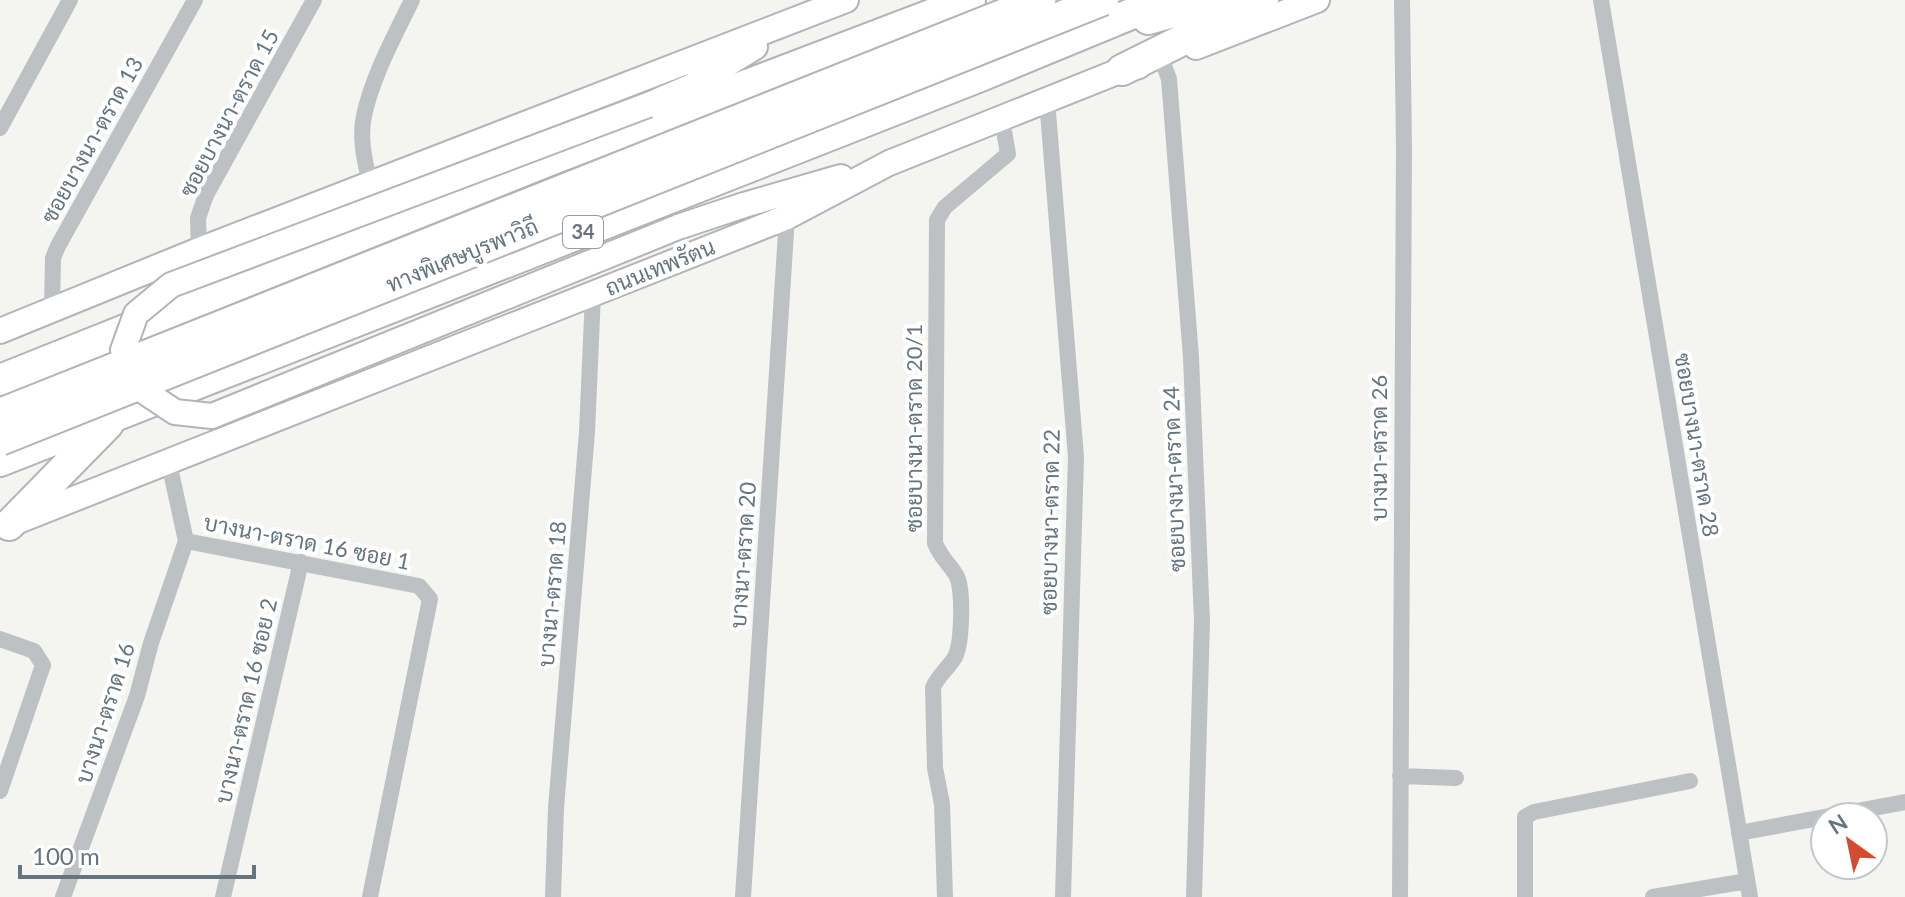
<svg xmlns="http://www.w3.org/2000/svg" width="1905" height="897" viewBox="0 0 1905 897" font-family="Lato,Sarabun,sans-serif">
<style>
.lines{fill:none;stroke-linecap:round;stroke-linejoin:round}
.secondary-casing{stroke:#b0b5b8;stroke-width:28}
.highway-casing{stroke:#b0b4b6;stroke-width:34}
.street{stroke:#bdc1c4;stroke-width:16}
.secondary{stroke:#fff;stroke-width:24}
.highway{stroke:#fff;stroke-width:30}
.secondary-bridge-casing{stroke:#b0b5b8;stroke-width:28;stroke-linecap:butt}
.highway-bridge-casing{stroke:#b0b4b6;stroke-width:34;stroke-linecap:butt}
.secondary-bridge{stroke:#fff;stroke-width:24}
.highway-bridge{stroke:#fff;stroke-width:30}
.labels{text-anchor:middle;stroke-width:8;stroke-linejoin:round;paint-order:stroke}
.shield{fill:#fff;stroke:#939ea5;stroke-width:2}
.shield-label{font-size:20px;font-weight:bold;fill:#65757f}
.street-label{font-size:22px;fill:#65757f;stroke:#fff}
</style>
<rect width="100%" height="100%" fill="#f4f4f0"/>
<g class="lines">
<defs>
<path id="secondary" d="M1196 47 1317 0
M648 105 690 87 755 47
M678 227 744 205 841 177
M0 331 199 250 846 0
M13 523 787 217 889 163 1122 70 1139 66"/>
<path id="highway" d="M1148 19 1215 0
M1122 70 1263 0
M0 380 555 158 970 0
M0 461 978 77 1165 0
M9 525 108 424"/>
</defs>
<use href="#secondary" class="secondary-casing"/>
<use href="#highway" class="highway-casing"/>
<path class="street" d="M1601 0 1750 897
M1162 60 1169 79 1191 357 1202 621 1194 897
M1047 100 1076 457 1063 897
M0 128 70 0
M370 184C365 162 359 138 364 116 372 77 395 35 412 0
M199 250 198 218 206 195 314 0
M52 309 53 258 58 246 195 0
M186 541 419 586 430 599 370 897
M0 639 34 651 43 665 0 791
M1400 776 1456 778
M1739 833 1905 802
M1849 865 1850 869
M63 897 137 696 151 643 186 541 169 463
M223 897 301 562
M553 897 556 808 587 432 593 294
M743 897 787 217
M945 897 942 804 935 768 933 688C938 675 948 669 955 657 962 644 964 587 956 575 949 563 940 557 935 543L937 220 945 207 1008 154 1002 119
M1400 897 1404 149 1402 0
M1525 897V817L1534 812 1690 781
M1653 897 1747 881"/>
<use href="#secondary" class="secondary"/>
<use href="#highway" class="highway"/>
<defs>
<path id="secondary-bridge" d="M648 105 171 285 136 314 123 350 139 388 175 412 212 416 678 227"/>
<path id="highway-bridge" d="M0 414 1040 0
M0 440 1103 0"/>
</defs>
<use href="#secondary-bridge" class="secondary-bridge-casing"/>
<use href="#highway-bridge" class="highway-bridge-casing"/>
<use href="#secondary-bridge" class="secondary-bridge"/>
<use href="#highway-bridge" class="highway-bridge"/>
</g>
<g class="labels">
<rect class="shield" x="563" y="216" width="40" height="32" rx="6"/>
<g class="shield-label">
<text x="583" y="239">34</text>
</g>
<g class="street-label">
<text transform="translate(229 113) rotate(-62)" y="8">ซอยบางนา-ตราด 15</text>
<text transform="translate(92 140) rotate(-61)" y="8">ซอยบางนา-ตราด 13</text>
<text transform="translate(462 255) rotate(-22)" y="8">ทางพิเศษบูรพาวิถี</text>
<text transform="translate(660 267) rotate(-22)" y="8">ถนนเทพรัตน</text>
<text transform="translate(914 428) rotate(-90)" y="8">ซอยบางนา-ตราด 20/1</text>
<text transform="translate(1697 445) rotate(81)" y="8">ซอยบางนา-ตราด 28</text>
<text transform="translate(1379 448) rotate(-90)" y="8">บางนา-ตราด 26</text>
<text transform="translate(1174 479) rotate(-92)" y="8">ซอยบางนา-ตราด 24</text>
<text transform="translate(1050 522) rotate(-89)" y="8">ซอยบางนา-ตราด 22</text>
<text transform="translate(307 542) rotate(11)" y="8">บางนา-ตราด 16 ซอย 1</text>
<text transform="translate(743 555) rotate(-86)" y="8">บางนา-ตราด 20</text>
<text transform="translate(552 594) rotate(-85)" y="8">บางนา-ตราด 18</text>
<text transform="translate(246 701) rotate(-77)" y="8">บางนา-ตราด 16 ซอย 2</text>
<text transform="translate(105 713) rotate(-72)" y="8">บางนา-ตราด 16</text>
</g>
</g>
<g transform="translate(1849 841) rotate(327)"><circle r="38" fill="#ffffff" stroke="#c1c8cc" stroke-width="2"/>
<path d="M0-6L14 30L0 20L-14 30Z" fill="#d44c30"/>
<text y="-12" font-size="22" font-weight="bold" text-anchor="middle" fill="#65757f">N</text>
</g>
<path d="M20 865v12h234v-12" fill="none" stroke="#65757f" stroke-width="4"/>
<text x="32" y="865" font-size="24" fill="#65757f" stroke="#ffffff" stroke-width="6" paint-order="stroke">100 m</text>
</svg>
